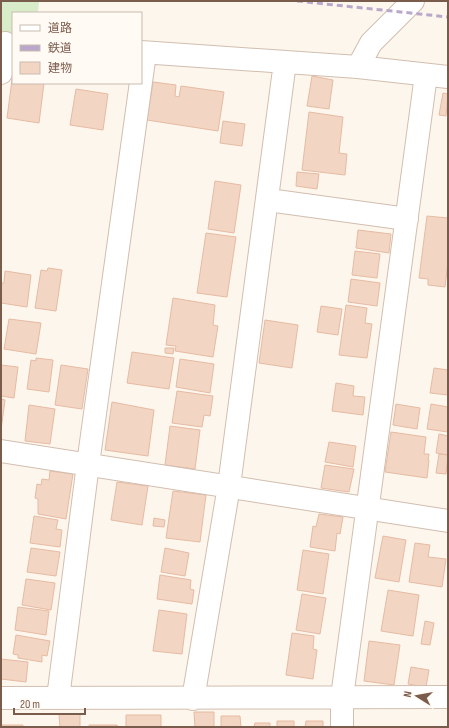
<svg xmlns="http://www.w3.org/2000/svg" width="449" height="728" viewBox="0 0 449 728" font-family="'Sofia Sans Condensed','Noto Sans JP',sans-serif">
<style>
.green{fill:#d8ecc9}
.building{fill:#f3d5c3;stroke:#e6bba3}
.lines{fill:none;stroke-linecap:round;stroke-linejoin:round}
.minor-casing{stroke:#d1beb0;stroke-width:24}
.minor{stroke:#fff;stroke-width:22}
.rail{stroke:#b9a8c9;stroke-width:3;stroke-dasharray:6 4;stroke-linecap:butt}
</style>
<rect width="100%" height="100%" fill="#fdf6ec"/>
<path class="green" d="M1 1H39L38 13H13V33L1 32Z"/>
<path class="building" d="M13 72V83H44L39 123 7 118Z
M312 76 333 80 329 109 307 106Z
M153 82 176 85 175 96 179 97 181 86 224 92 218 131 147 120Z
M76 89 108 94 103 130 70 125Z
M443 93 448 94 446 116 439 115Z
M309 112 343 117 339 153 347 154 345 175 302 170Z
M223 121 245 124 242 146 220 143Z
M297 172 319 174 317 189 296 186Z
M215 181 241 185 234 233 208 229Z
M427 216 448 218V262L445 287 428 285V279L419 278Z
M358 230 391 234 389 253 356 248Z
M206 233 236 237 227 297 197 293Z
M355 251 380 254 377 278 352 275Z
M48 268 62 270 56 311 35 308 41 270 47 271Z
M5 271 31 275 27 307 1 303V283H4Z
M351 279 380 283 377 306 348 302Z
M173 298 215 305 213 325 218 326 213 357 175 351 176 346 166 345Z
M346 305 367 308 365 323 372 324 367 358 339 355Z
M321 306 342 309 338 335 317 332Z
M9 319 41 323 36 354 4 349Z
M265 320 298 325 292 368 259 363Z
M165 348H174L173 354 165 353Z
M132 352 174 358 169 389 127 383Z
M36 358 53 360 49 392 27 389 31 360 36 361Z
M180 359 214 364 210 393 176 387Z
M1 365 18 367 14 398 1 396Z
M61 365 88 369 82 409 55 405Z
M434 368 448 370V395L430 393Z
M336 383 354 386 353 396 365 397 363 415 332 411Z
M177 391 213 396 210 416 204 415 202 427 172 423Z
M1 399 5 400 1 430Z
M112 402 154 410 148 456 105 450Z
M396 404 420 408 417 429 393 425Z
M431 404 448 407V432L427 429Z
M29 405 55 409 50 444 25 441Z
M170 426 200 430 195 469 165 465Z
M391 432 426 437 424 454H429L428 460H429L427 478 385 472Z
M439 434 448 436V455L436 453Z
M329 442 356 446 353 467 325 462Z
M439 454 448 455 446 474 436 473Z
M325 465 354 469 349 492 321 488Z
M50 471 73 474 66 519 38 514V499L35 498 37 484 41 485 42 479 49 480Z
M117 482 148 486 142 525 111 520Z
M173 491 206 495 200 542 166 538Z
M319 514 343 517 340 534 337 533 335 551 310 547 313 526 316 527Z
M34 516 58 520 56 529 62 530 60 547 30 543Z
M154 518 165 520 164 527 153 526Z
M383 536 406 540 399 582 375 578Z
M415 543 430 545 428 557 446 559 442 587 409 582Z
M31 548 60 552 56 576 27 572Z
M165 548 189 553 185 576 161 572Z
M303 550 329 554 323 594 297 590Z
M160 575 191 580 190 589 194 590 192 604 157 599Z
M26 579 55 583 51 610 22 605Z
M388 590 419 595 413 636 381 631Z
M302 594 326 598 320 634 296 630Z
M18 607 49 611 46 635 15 630Z
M159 610 187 614 182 654 153 651Z
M425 621 434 623 430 645 421 644Z
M292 633 314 636 313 649 317 650 313 679 286 675Z
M16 635 50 641 47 656 42 655V662L18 658V655L13 654Z
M369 641 400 645 394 685 364 681Z
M1 659 28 662 26 682 1 679Z
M411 667 429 670 426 687 408 684Z
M194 712H214V727H195Z
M59 714H80V727H60Z
M126 715H161V727H126Z
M221 716H240L241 727H221Z
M277 721H294V727H277Z
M306 721H323V727H305Z
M255 723H270V727H254Z
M1 725H23V727H1Z
M89 725H117L118 727H89Z"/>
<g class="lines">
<defs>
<path id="minor" d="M141 52 358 67 448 77
M358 67 371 43 413 1
M1 73 5 43
M268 200 407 219
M1 451 448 521
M1 698 448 697
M58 698 88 464 145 53
M193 699 229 486 285 62
M342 727V697L426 75"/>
</defs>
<use href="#minor" class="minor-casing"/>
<use href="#minor" class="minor"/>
<path class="rail" d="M297 1 448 17"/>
</g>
<rect width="449" height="728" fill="none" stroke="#7a5c4d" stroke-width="4"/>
<rect x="12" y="12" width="130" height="72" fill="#fffaf3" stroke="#cabbb1"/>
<rect x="20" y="25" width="20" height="6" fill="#ffffff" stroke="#cabbb1"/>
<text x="48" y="32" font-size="12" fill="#7a5c4d">道路</text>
<rect x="20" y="45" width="20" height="6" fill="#b9a8c9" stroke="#cabbb1"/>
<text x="48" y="52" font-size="12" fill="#7a5c4d">鉄道</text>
<rect x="20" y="62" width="20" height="12" fill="#f3d5c3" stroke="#cabbb1"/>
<text x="48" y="72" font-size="12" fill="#7a5c4d">建物</text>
<g transform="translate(417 696) rotate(281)" stroke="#fffaf3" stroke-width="3" paint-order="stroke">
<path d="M0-3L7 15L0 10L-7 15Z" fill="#7a5c4d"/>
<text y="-6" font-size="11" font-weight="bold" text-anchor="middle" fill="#7a5c4d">N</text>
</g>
<path d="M14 708v6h71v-6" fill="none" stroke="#7a5c4d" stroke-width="2"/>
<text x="20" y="708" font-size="12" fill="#7a5c4d" stroke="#fffaf3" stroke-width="3" paint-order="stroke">20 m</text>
</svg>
